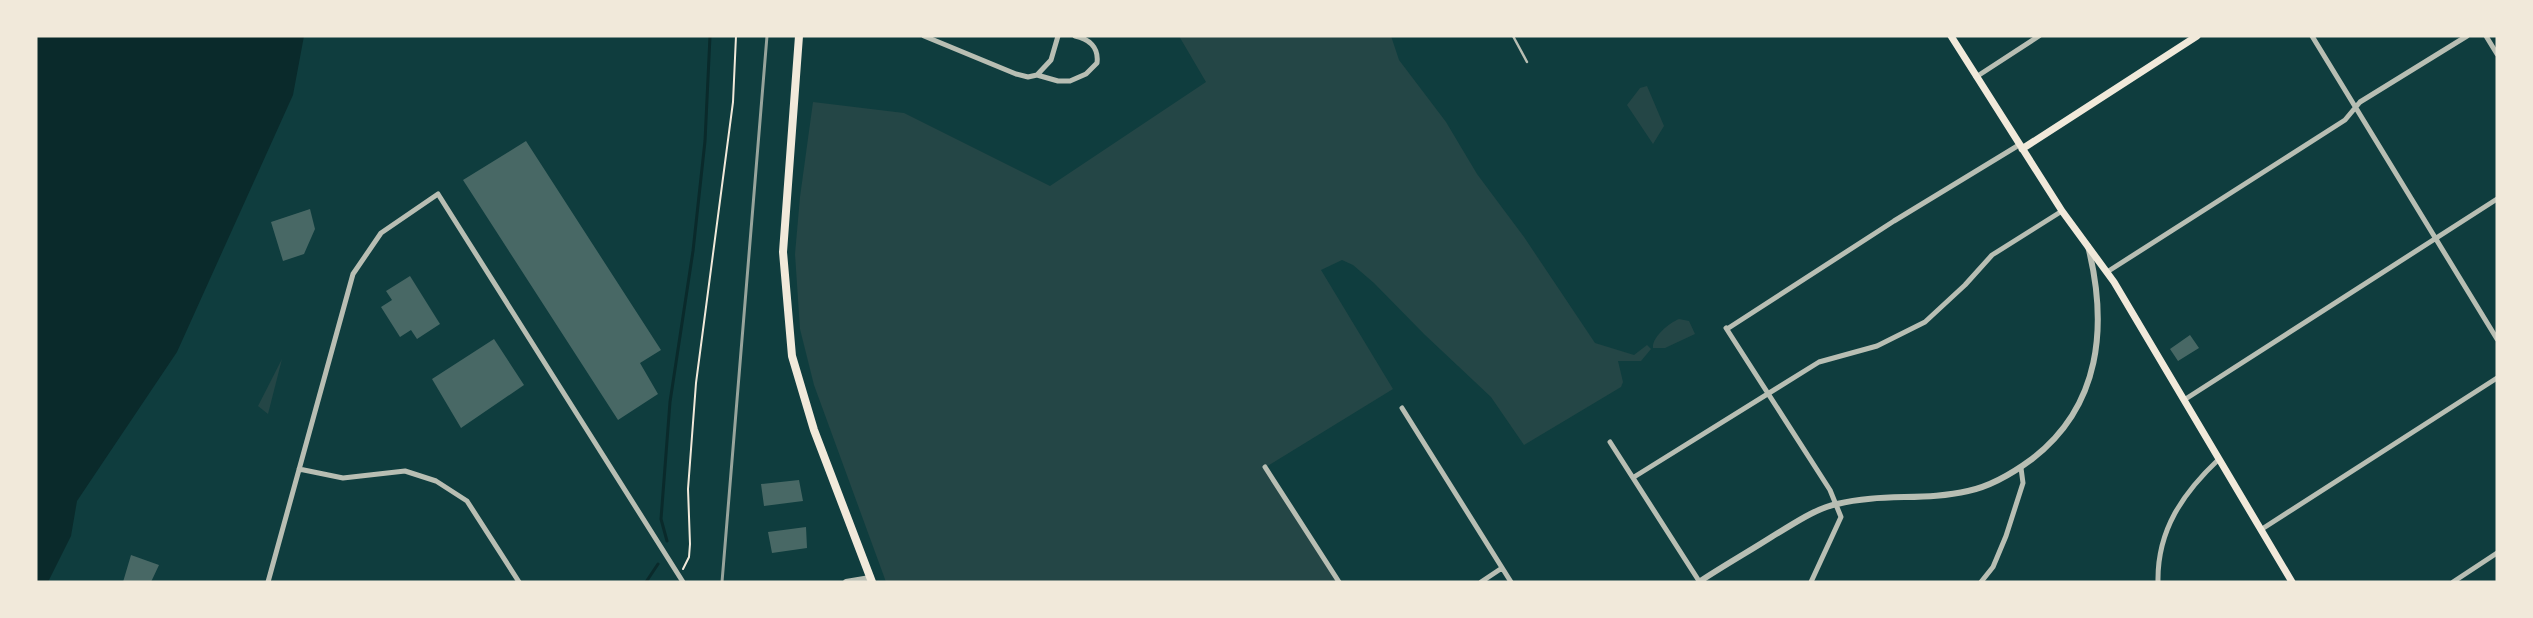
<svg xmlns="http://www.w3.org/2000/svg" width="2533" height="618" viewBox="0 0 2533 618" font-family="'IBM Plex Sans',sans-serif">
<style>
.green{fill:#244646}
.water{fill:#0a2a2b}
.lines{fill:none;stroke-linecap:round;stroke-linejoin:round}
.stream{stroke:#0a2a2b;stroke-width:3}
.building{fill:#486865}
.path{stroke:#f1e9da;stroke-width:2}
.service{stroke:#b8beb3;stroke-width:2.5}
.minor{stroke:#b8beb3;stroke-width:5}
.tertiary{stroke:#b8beb3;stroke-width:6}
.secondary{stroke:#f1e9da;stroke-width:7}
.primary{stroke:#f1e9da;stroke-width:8}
.rail{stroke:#97a49c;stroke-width:3}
</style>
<rect width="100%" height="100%" fill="#0f3d3e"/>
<path class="green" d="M1179 36H1391L1399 60 1446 122 1477 174 1524 237 1595 343 1634 355 1647 345 1651 349 1641 361H1618L1623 382 1621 387 1524 445 1491 397 1424 334 1374 283 1353 265 1342 260 1321 270 1393 389 1266 467 1339 582H886L814 385 800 329 795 254 800 197 813 102 904 113 1050 186 1206 82Z
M1647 86 1664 126 1653 144 1627 105 1640 88Z
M1679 319 1689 321 1695 334 1665 348H1653C1652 337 1669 323 1679 319Z
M282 359 268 414 258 406Z"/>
<path class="water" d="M36 36H304L293 95 177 352 77 501 71 536 48 582H36Z"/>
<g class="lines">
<path class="stream" d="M667 541 661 519 670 402 693 251 705 141 710 36
M646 582 658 564"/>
</g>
<path class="building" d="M526 141 661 350 640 363 658 394 618 420 463 180Z
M310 209 315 229 304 254 283 261 271 222Z
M410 276 440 324 417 339 411 330 400 337 381 307 392 300 386 291Z
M2190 335 2199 348 2178 361 2170 349Z
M494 339 524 385 461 428 432 379Z
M799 480 803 501 764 506 761 484Z
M806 527 807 548 772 553 768 532Z
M131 555 159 565 151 582H123Z"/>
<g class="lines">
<path class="path" d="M683 569 689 557 690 544 688 489 696 383 733 102 736 36"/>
<path class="service" d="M1513 36 1527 62"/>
<path class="minor" d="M924 36 1016 74 1028 77 1037 75 1058 81H1070L1086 74 1097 63C1099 47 1089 39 1075 36
M2312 36 2497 339
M2486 36 2497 54
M1037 75 1051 60 1058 36
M1976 77 2039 36
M2107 272 2345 120 2360 102 2467 36
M1726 328 1830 490 1841 517 1811 582
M1727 329 1894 221 2019 145
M2184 400 2497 199
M1402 408 1511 582
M1610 442 1699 581
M1265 467 1339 582
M299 469 343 478 405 471 436 481 467 501 519 582
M1634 477 1819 362 1877 346 1925 322 1965 285 1992 255 2062 211
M2262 529 2497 378
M268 582 353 274 381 233 438 194 683 582
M1481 582 1502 568
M1981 582 1993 567 2006 536 2023 483 2021 468
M2158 582C2157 530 2183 493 2219 459
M2453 582 2497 553"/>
<path class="tertiary" d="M846 582 870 578
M1699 582C1723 566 1748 552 1773 536 1792 525 1814 509 1837 504 1880 493 1925 501 1968 491 1992 486 2013 473 2032 459 2101 406 2108 326 2088 246"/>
<path class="secondary" d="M1951 36 2062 211 2114 282 2292 582
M2022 149 2197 36"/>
<path class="primary" d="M799 36 783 252 792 356 814 430 872 582"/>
<path class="rail" d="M722 582 767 36"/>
</g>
<rect width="2533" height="618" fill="none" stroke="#f1e9da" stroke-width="75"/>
</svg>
